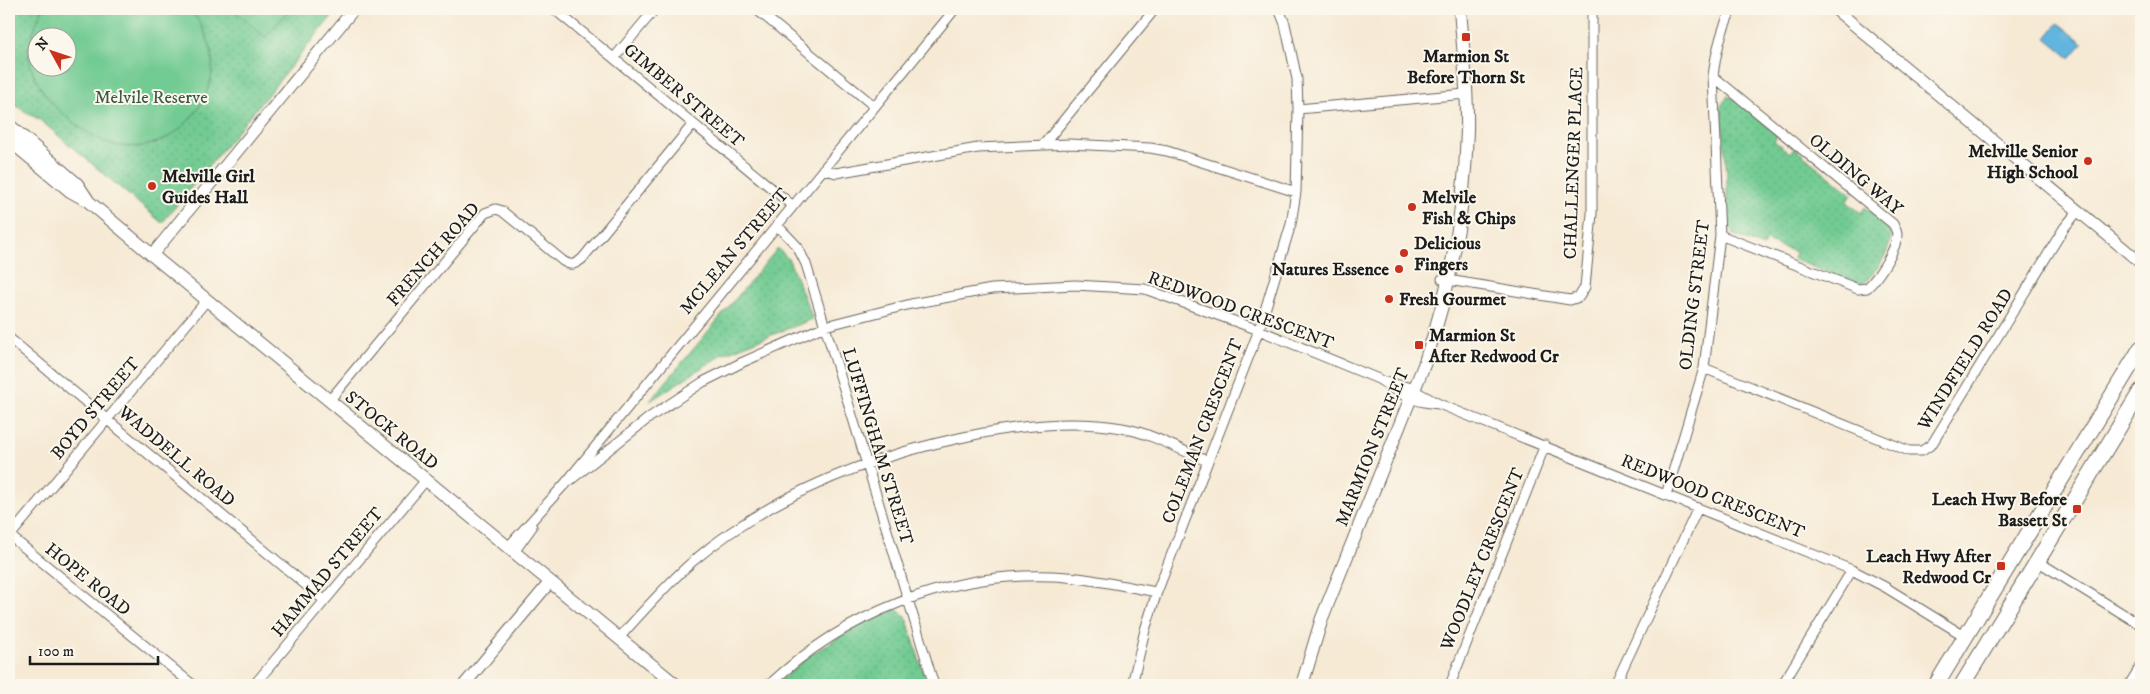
<svg xmlns="http://www.w3.org/2000/svg" width="2150" height="694" viewBox="0 0 2150 694" font-family="'IM FELL DW Pica',serif">
<style>
.park{fill:url(#park-dots);stroke:#477457;fill-rule:evenodd}
.pitch{fill:#72cb92;stroke:#477457;fill-rule:evenodd}
.water{fill:#62b5de;stroke:#3f687d}
.lines{fill:none;stroke-linecap:round;stroke-linejoin:round}
.street-casing{stroke:#68645d;stroke-width:11}
.secondary-casing{stroke:#68645d;stroke-width:13}
.primary-casing{stroke:#68645d;stroke-width:14}
.highway-casing{stroke:#68645d;stroke-width:17}
.street{stroke:#fff;stroke-width:9}
.secondary{stroke:#fff;stroke-width:11}
.primary{stroke:#fff;stroke-width:12}
.highway{stroke:#fff;stroke-width:15}
.poi-dot{fill:#c8321e;stroke:#fbf7ec;stroke-width:2}
.labels{text-anchor:middle;stroke-width:4;stroke-linejoin:round;paint-order:stroke}
.poi-label{font-size:18px;font-weight:bold;fill:#1c1c1c;stroke:#fbf7ec;text-anchor:start}
.street-label{font-size:18px;fill:#1c1c1c;stroke:#fbf7ec}
.park-label{font-size:18px;fill:#3a5945;stroke:#fbf7ec}
</style>
<defs>
<pattern id="park-dots" width="8" height="8" patternUnits="userSpaceOnUse" patternTransform="scale(1.25)"><rect width="8" height="8" fill="#72cb92"/><path d="M2 2h.1M6 6h.1" fill="none" stroke="#62ae7d" stroke-width="1.8" stroke-linecap="round"/></pattern>
</defs>
<rect width="100%" height="100%" fill="#fbf7ec"/>
<filter id="ink" filterUnits="userSpaceOnUse"><feTurbulence type="fractalNoise" baseFrequency=".02" numOctaves="2"/><feDisplacementMap in="SourceGraphic" scale="10" xChannelSelector="R" yChannelSelector="G"/><feConvolveMatrix kernelMatrix="1 2 1 2 8 2 1 2 1" color-interpolation-filters="sRGB"/></filter>
<filter id="wash" filterUnits="userSpaceOnUse"><feTurbulence type="fractalNoise" baseFrequency=".0096" numOctaves="4" result="noise"/><feDisplacementMap in="SourceGraphic" scale="20" xChannelSelector="R" yChannelSelector="G"/><feGaussianBlur stdDeviation="1.12" result="paint"/><feColorMatrix in="noise" values="0 0 0 0 0 0 0 0 0 0 0 0 0 0 0 0 0 1.4 0 .05"/><feComposite in="paint" operator="in"/></filter>
<g filter="url(#wash)">
<rect width="100%" height="100%" fill="#f6ead5"/>
<path class="park" d="M9 9H338L162 223 40 120 9 102ZM38 38H68V68H38Z
M1727 96 1735 99 1778 135 1774 141 1790 153 1794 148 1852 195 1847 202 1861 213 1865 207C1874 214 1889 223 1891 236 1892 246 1876 274 1868 280 1863 284 1858 284 1853 283L1793 259 1795 252 1766 241 1763 247 1732 234 1733 231 1727 224V176L1721 106Z
M778 248 789 260 813 319 723 354 650 401Z
M895 609 906 616 927 685H775L810 655 855 627Z"/>
<path class="pitch" d="M43 9H189C208 30 218 58 209 86 195 127 156 156 112 144 93 138 74 124 60 111 45 97 29 75 29 52 30 36 36 23 43 9ZM38 38H68V68H38Z
M232 9H290L265 37Z"/>
<path class="water" d="M2058 23 2083 43 2070 58 2046 38Z"/>
</g>
<g filter="url(#ink)">
<g class="lines">
<defs>
<path id="street" d="M554 9 793 206
M756 9 874 106
M614 58 655 9
M1713 76 1893 224C1895 228 1897 231 1897 235 1897 249 1877 279 1867 288L1858 289 1720 235
M1298 109 1466 94
M1044 144 1155 9
M823 169 836 173 978 148 1069 144 1150 148 1167 151 1296 192
M777 225 797 246 806 264 934 685
M1442 279 1570 300 1579 297 1585 287 1592 214V9
M9 338 324 600
M1704 368 1909 451H1922L1932 444 2064 228 2078 211
M1384 382 1408 387 1439 404 1852 570 1885 587 1966 637
M329 401 485 213 496 209 502 211 563 261C571 266 574 265 582 259L693 124
M563 486 650 417 703 382 743 362 825 326 911 304 992 289 1075 285 1145 289 1259 330 1376 378C1383 381 1387 385 1393 389 1406 398 1424 403 1439 404
M1666 495 1704 368 1720 235 1713 76C1716 52 1721 30 1732 9
M9 535 193 685
M9 537 207 300
M508 547 563 486 955 9
M514 552 532 527
M2037 561 2141 625
M619 638C642 612 666 585 692 562 771 495 864 458 964 437 1014 426 1071 419 1122 428 1151 433 1180 450 1207 461
M254 685 426 480
M769 685C844 614 948 572 1052 576 1087 577 1122 586 1157 592
M1132 685 1145 630 1157 592 1259 330 1291 224 1296 192 1298 109 1297 79 1285 24 1279 9
M1450 685 1545 445
M1615 685 1698 508
M1782 685 1852 570
M2129 685 2141 666"/>
<path id="secondary" d="M1835 9 2141 263
M152 255 354 9
M464 685 550 582"/>
<path id="primary" d="M9 125 77 184 87 199
M9 140 70 191 88 201 152 255 676 685
M1302 685 1322 618 1424 365C1450 290 1465 209 1467 130 1468 90 1463 49 1460 9"/>
<path id="highway" d="M1936 685 2141 348
M1962 685 2141 391"/>
</defs>
<use href="#street" class="street-casing"/>
<use href="#secondary" class="secondary-casing"/>
<use href="#primary" class="primary-casing"/>
<use href="#highway" class="highway-casing"/>
<use href="#street" class="street"/>
<use href="#secondary" class="secondary"/>
<use href="#primary" class="primary"/>
<use href="#highway" class="highway"/>
</g>
</g>
<g class="poi-dot">
<rect x="1461" y="32" width="10" height="10" rx="2.5"/>
<circle cx="2088" cy="161" r="5"/>
<circle cx="152" cy="186" r="5"/>
<circle cx="1412" cy="207" r="5"/>
<circle cx="1404" cy="253" r="5"/>
<circle cx="1399" cy="269" r="5"/>
<circle cx="1389" cy="299" r="5"/>
<rect x="1414" y="340" width="10" height="10" rx="2.5"/>
<rect x="2072" y="504" width="10" height="10" rx="2.5"/>
<rect x="1996" y="561" width="10" height="10" rx="2.5"/>
</g>
<g class="labels">
<g class="poi-label">
<text x="1466" y="62" text-anchor="middle">Marmion St<tspan x="1466" dy="21">Before Thorn St</tspan></text>
<text x="2078" y="157" text-anchor="end">Melville Senior<tspan x="2078" dy="21">High School</tspan></text>
<text x="162" y="182">Melville Girl<tspan x="162" dy="21">Guides Hall</tspan></text>
<text x="1422" y="203">Melvile<tspan x="1422" dy="21">Fish &amp; Chips</tspan></text>
<text x="1414" y="249">Delicious<tspan x="1414" dy="21">Fingers</tspan></text>
<text x="1389" y="275" text-anchor="end">Natures Essence</text>
<text x="1399" y="305">Fresh Gourmet</text>
<text x="1429" y="341">Marmion St<tspan x="1429" dy="21">After Redwood Cr</tspan></text>
<text x="2067" y="505" text-anchor="end">Leach Hwy Before<tspan x="2067" dy="21">Bassett St</tspan></text>
<text x="1991" y="562" text-anchor="end">Leach Hwy After<tspan x="1991" dy="21">Redwood Cr</tspan></text>
</g>
<g class="street-label">
<text transform="translate(684 95) rotate(40)" y="6">GIMBER STREET</text>
<text transform="translate(1573 163) rotate(-88)" y="6">CHALLENGER PLACE</text>
<text transform="translate(1856 174) rotate(40)" y="6">OLDING WAY</text>
<text transform="translate(734 251) rotate(-50)" y="6">MCLEAN STREET</text>
<text transform="translate(433 254) rotate(-49)" y="6">FRENCH ROAD</text>
<text transform="translate(1694 295) rotate(-83)" y="6">OLDING STREET</text>
<text transform="translate(1241 310) rotate(20)" y="6">REDWOOD CRESCENT</text>
<text transform="translate(1965 359) rotate(-58)" y="6">WINDFIELD ROAD</text>
<text transform="translate(95 408) rotate(-50)" y="6">BOYD STREET</text>
<text transform="translate(392 430) rotate(39)" y="6">STOCK ROAD</text>
<text transform="translate(1202 431) rotate(-69)" y="6">COLEMAN CRESCENT</text>
<text transform="translate(878 446) rotate(73)" y="6">LUFFINGHAM STREET</text>
<text transform="translate(1372 447) rotate(-68)" y="6">MARMION STREET</text>
<text transform="translate(177 456) rotate(40)" y="6">WADDELL ROAD</text>
<text transform="translate(1713 496) rotate(22)" y="6">REDWOOD CRESCENT</text>
<text transform="translate(1482 559) rotate(-68)" y="6">WOODLEY CRESCENT</text>
<text transform="translate(327 572) rotate(-50)" y="6">HAMMAD STREET</text>
<text transform="translate(88 579) rotate(39)" y="6">HOPE ROAD</text>
</g>
<g class="park-label">
<text x="151" y="103">Melvile Reserve</text>
</g>
</g>
<rect width="2150" height="694" fill="none" stroke="#fbf7ec" stroke-width="30"/>
<g transform="translate(52 52) rotate(310)"><circle r="24" fill="#fbf7ec" stroke="#a29f99"/>
<path d="M0-4L9 19L0 12L-9 19Z" fill="#c8321e"/>
<text y="-8" font-size="14" font-weight="bold" text-anchor="middle" fill="#1c1c1c">N</text>
</g>
<path d="M30 656v8h128v-8" fill="none" stroke="#1c1c1c" stroke-width="2.5"/>
<text x="38" y="656" font-size="15" fill="#1c1c1c" stroke="#fbf7ec" stroke-width="4" paint-order="stroke">100 m</text>
</svg>
